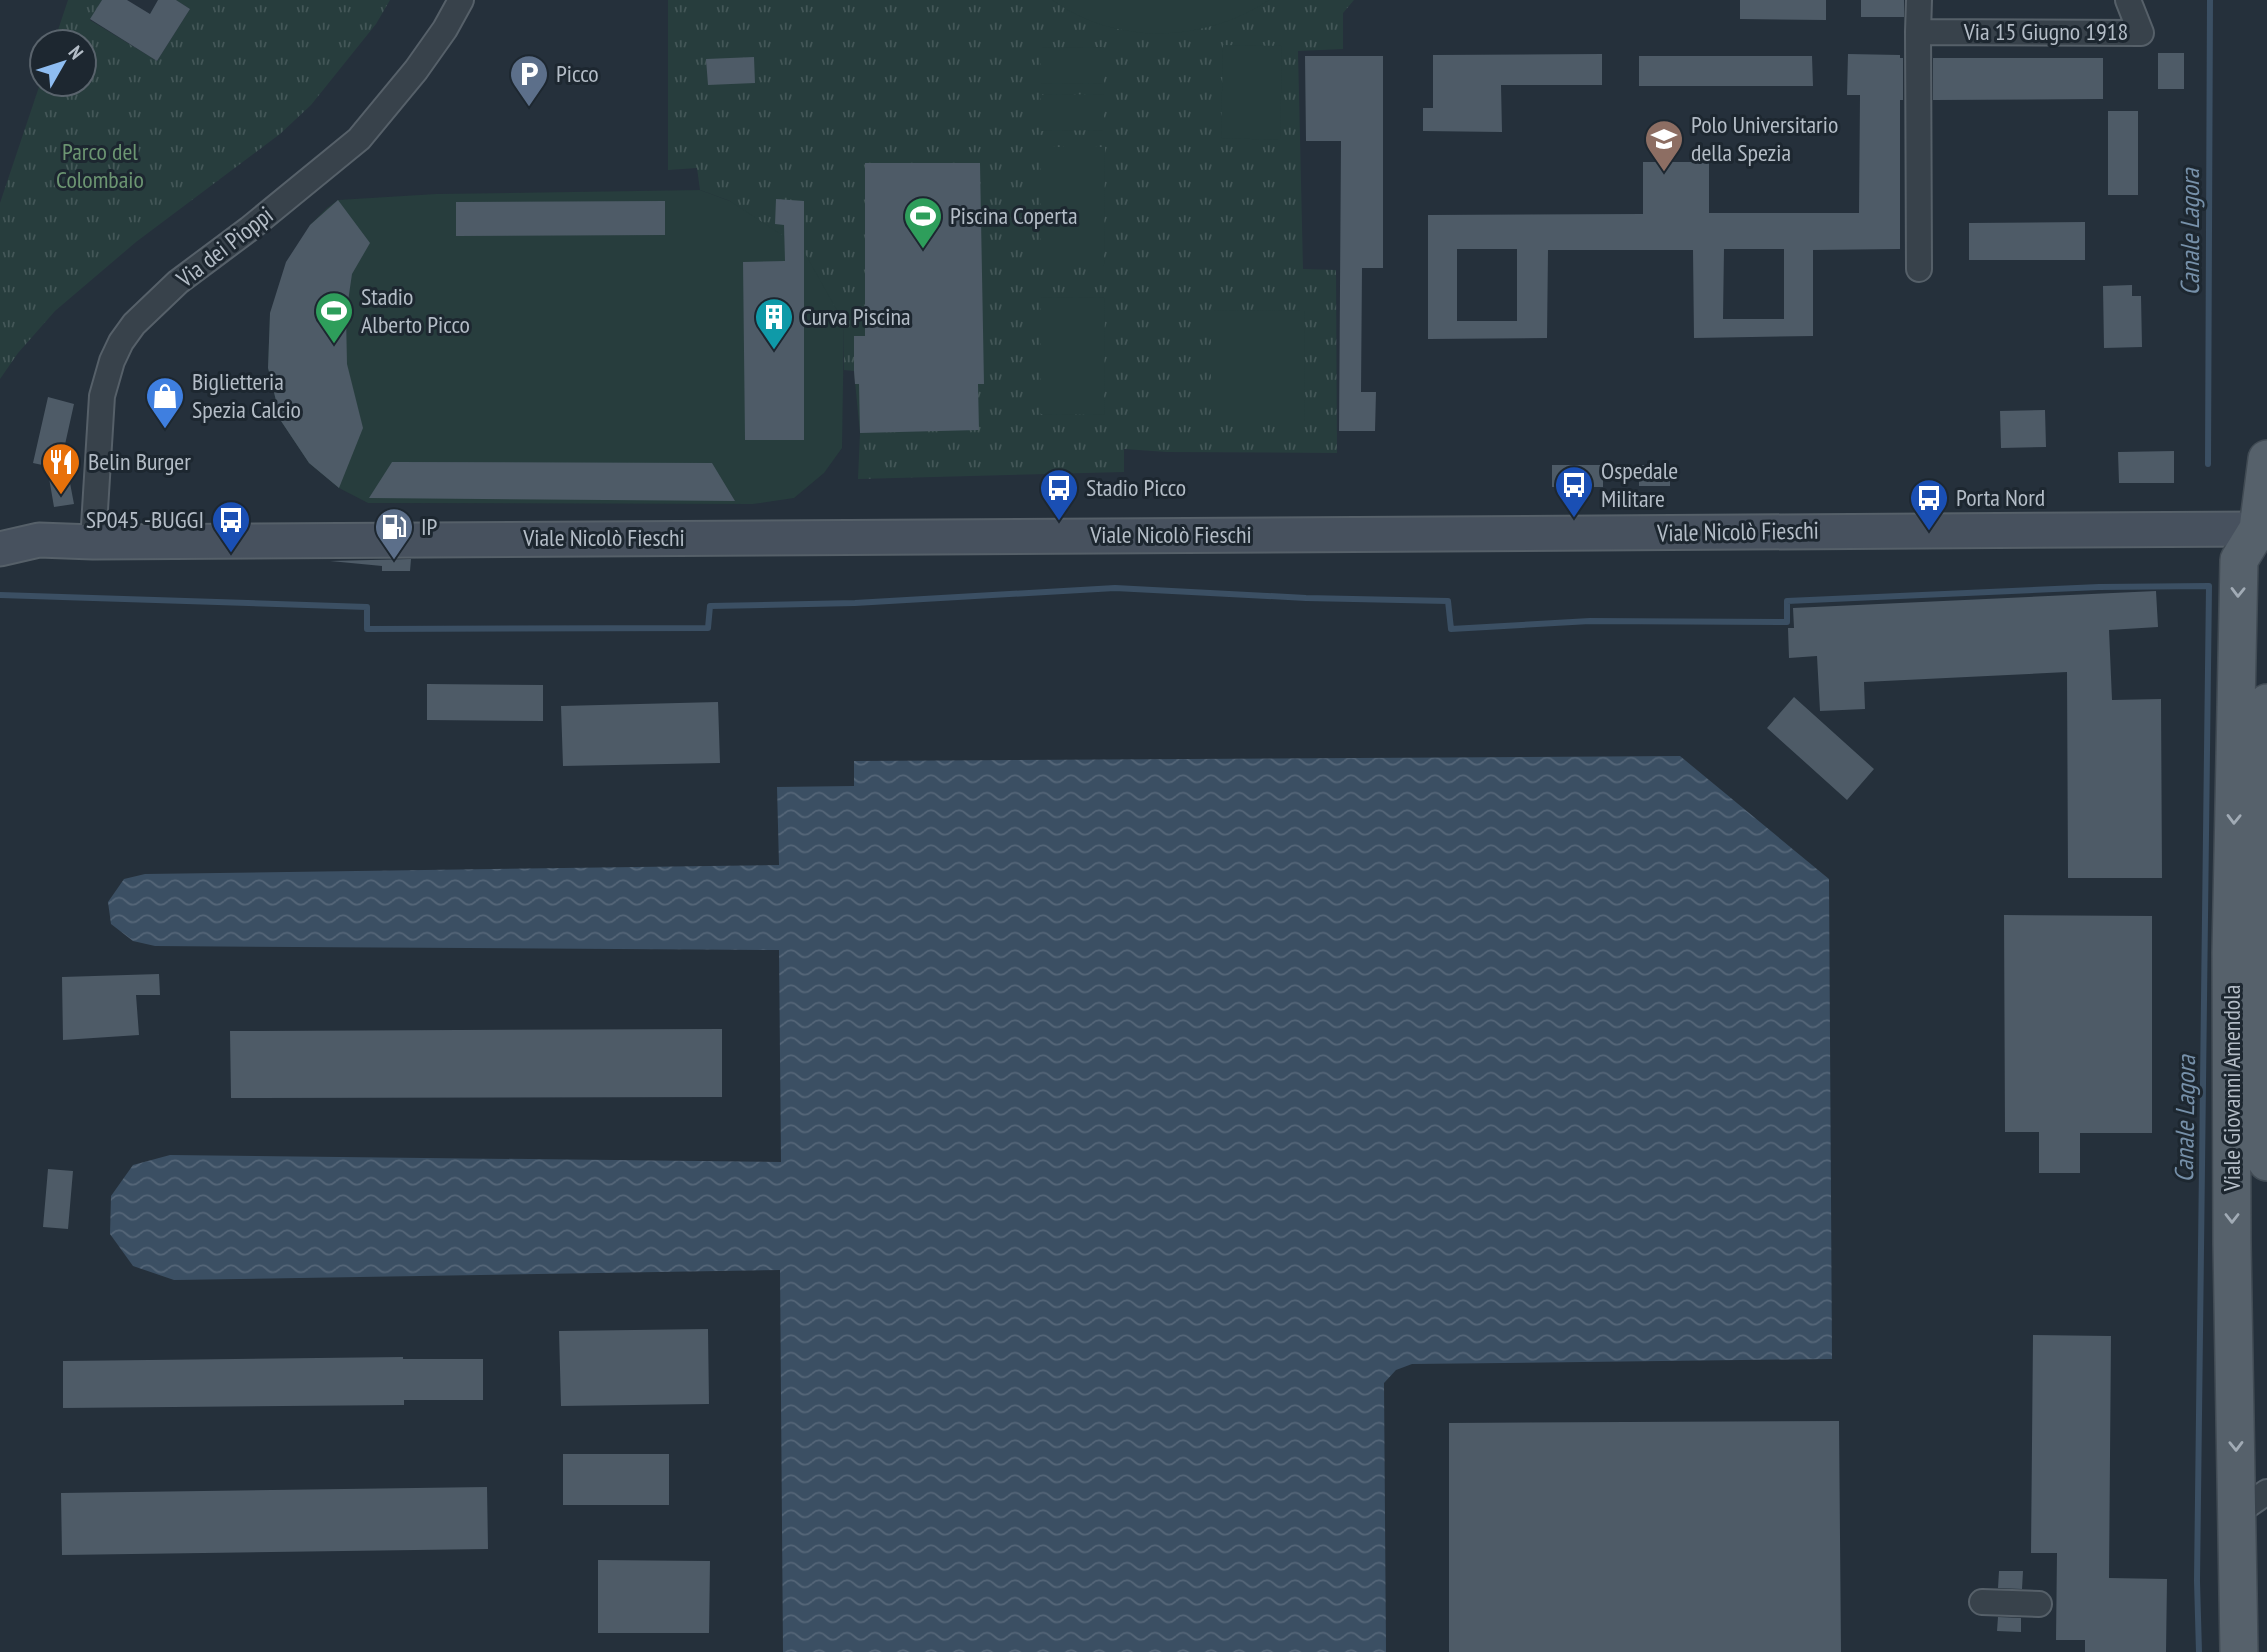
<svg xmlns="http://www.w3.org/2000/svg" width="2267" height="1652" viewBox="0 0 2267 1652" font-family="'PT Sans Narrow',sans-serif">
<style>
.grass{fill:url(#grass-tufts)}
.pitch{fill:#273d3d}
.water{fill:url(#water-waves)}
.lines{fill:none;stroke-linecap:round;stroke-linejoin:round}
.stream{stroke:#3b4f63;stroke-width:6}
.building{fill:#4e5b67;fill-rule:evenodd}
.street-casing{stroke:#566069;stroke-width:28}
.secondary-casing{stroke:#566069;stroke-width:37}
.primary-casing{stroke:#414b54;stroke-width:40}
.street{stroke:#38424b;stroke-width:24}
.secondary{stroke:#47515e;stroke-width:33}
.primary{stroke:#56616b;stroke-width:37}
.oneway{stroke:#a1abb5}
.labels{text-anchor:middle;stroke-width:6;stroke-linejoin:round;paint-order:stroke}
.street-label{font-size:24px;fill:#b4bdc7;stroke:#1d2730}
.poi-label{font-size:24px;fill:#b4bdc7;stroke:#1d2730;text-anchor:start}
.park-label{font-size:24px;fill:#6c9672;stroke:#1d2730}
.water-label{font-size:26px;font-style:italic;fill:#7690a9;stroke:#1d2730}
</style>
<defs>
<pattern id="grass-tufts" width="24" height="20" patternUnits="userSpaceOnUse" patternTransform="scale(1.75)"><rect width="24" height="20" fill="#273d3d"/><path d="M3 7l-1-3M5 7V3M7 7l1-3M15 17l-1-3M17 17v-4M19 17l1-3" fill="none" stroke="#445758"/></pattern>
<pattern id="water-waves" width="16" height="10" patternUnits="userSpaceOnUse" patternTransform="scale(1.75)"><rect width="16" height="10" fill="#3b4f63"/><path d="M0 5q4-4 8 0t8 0" fill="none" stroke="#556678"/></pattern>
</defs>
<rect width="100%" height="100%" fill="#25303b"/>
<path class="grass" d="M68 0H102L90 20 157 61 190 9 176 0H390L376 24 311 105 280 134 136 242 55 311 18 353 0 379V203L42 78V84H84V42H54Z
M668 0H1354L1343 13V49L1298 51 1303 269 1336 270 1337 453 1167 452 1124 449V472L858 479 860 433 854 371 844 370V323L730 201 700 190 697 168 668 170Z"/>
<path class="pitch" d="M1052 0H1269C1204 43 1117 46 1052 0Z
M1223 45 1282 46 1280 140 1221 138Z
M1104 47V83L1041 84V48Z
M1104 94V130L1041 131V95Z
M1041 147H1105L1104 266H1041Z
M700 190 730 201 802 248 844 323 842 448 824 473 794 498 753 504 368 503 339 488 309 463 281 421 268 368 270 313 310 225 327 208 338 200 436 194Z
M1041 297 1105 298 1104 415 1041 414Z
M1211 310 1304 311 1305 421H1211Z"/>
<path class="water" d="M1680 756 1829 879 1832 1359 1412 1364 1396 1370 1384 1383 1386 1652H783L780 1270 174 1280 133 1266 110 1234 111 1196 133 1165 170 1155 781 1162 779 950 155 946 133 941 111 924 108 902 124 879 145 874 779 865 777 787 854 786V761Z"/>
<g class="lines">
<path class="stream" d="M2208 464 2210 0
M0 595 367 607V629L708 628 710 606 855 603 1115 588 1306 598 1448 601 1451 629 1590 621 1787 622V601L2099 587 2209 586 2197 1581 2199 1652"/>
</g>
<path class="building" d="M102 0H127L150 14 158 0H176L190 9 157 61 90 19Z
M1740 0H1826V20L1740 19Z
M1861 0H1904V17H1861Z
M2158 53H2184V89H2158Z
M1602 54V85H1501L1502 132 1423 131V108H1433V55Z
M1848 54 1900 55V58H1903V100H1900V249L1813 250V336L1694 338 1693 250H1548L1547 338 1428 339V215L1643 214V162H1709V213H1859L1860 95H1847ZM1457 249H1517V321H1457ZM1724 249H1784V319H1723Z
M1305 56H1383V268H1362L1361 392H1376L1375 431H1339L1341 141H1306Z
M1639 56H1812L1813 86H1639Z
M754 57 755 83 708 85 706 59Z
M1933 58H2103V99L1933 100Z
M2108 111H2138V195H2108Z
M865 163H980L984 384H978L979 430 860 433 859 384H855L854 371V336H865Z
M776 199 804 201V440H745L743 262 785 261 784 225 775 224Z
M338 200 370 243 352 274 346 315 347 364 363 428 339 488 309 463 281 421 268 368 270 313 286 262 310 225Z
M665 201V235L456 236V202Z
M2085 222V260H1969V223Z
M2132 285V296H2141L2142 347 2104 348 2103 286Z
M48 397 74 404 56 485 70 483 74 504 54 507 47 466 33 463Z
M2045 410 2046 447 2001 448 2000 411Z
M2174 451V483H2119L2118 452Z
M392 462 712 463 735 501 369 498Z
M1552 465H1603V487H1552Z
M1639 465H1670V486H1639Z
M411 559 410 571H382V566L330 561Z
M2156 591 2158 627 2109 630 2112 700 2161 699 2162 878H2068L2067 672 1864 682 1865 709 1820 711 1817 656 1789 658 1788 628H1794L1793 608Z
M427 684 543 685V721L427 720Z
M1794 697 1874 769 1847 800 1767 728Z
M718 702 720 763 563 766 561 706Z
M2004 915 2152 916V1133H2080V1173H2039V1132H2005Z
M159 974 160 995H136L139 1035 63 1040 62 977Z
M722 1029V1097L231 1098 230 1031Z
M48 1169 73 1171 68 1229 43 1227Z
M708 1329 709 1404 561 1406 559 1331Z
M2033 1335 2111 1336 2109 1578 2167 1579 2166 1652H2085V1640H2056L2057 1553H2031Z
M403 1357V1359H483V1400H404V1405L63 1408V1361Z
M1839 1421 1841 1652H1449V1423Z
M563 1454H669V1505H563Z
M487 1487 488 1549 62 1555 61 1493Z
M598 1560 710 1561 709 1633H598Z
M1999 1571H2023L2022 1589 1998 1588Z
M1998 1617 2021 1618V1632L1997 1631Z"/>
<g class="lines">
<defs>
<path id="street" d="M1919 0 1918 32 2141 33 2128 0
M1918 32 1919 269
M93 542 102 396 112 361 121 342 134 324 178 282 249 229 359 139 416 70 445 29 461 0
M2238 1512 2267 1492
M1982 1602 2039 1604"/>
<path id="secondary" d="M0 549 39 540 93 542 2258 529"/>
<path id="primary" d="M2267 703 2263 1062 2267 1162
M2239 1652 2232 1244 2231 953 2239 560 2258 529 2267 459"/>
</defs>
<use href="#street" class="street-casing"/>
<use href="#secondary" class="secondary-casing"/>
<use href="#primary" class="primary-casing"/>
<use href="#street" class="street"/>
<use href="#secondary" class="secondary"/>
<use href="#primary" class="primary"/>
</g>
<defs><path id="oneway-chevron" d="M-2-3.5L2.5 0L-2 3.5" fill="none" stroke-width="1.6" stroke-linecap="round" stroke-linejoin="round" transform="scale(1.75)"/></defs>
<g class="oneway">
<use href="#oneway-chevron" transform="translate(2238 592) rotate(91)"/>
<use href="#oneway-chevron" transform="translate(2234 819) rotate(91)"/>
<use href="#oneway-chevron" transform="translate(2232 1218) rotate(90)"/>
<use href="#oneway-chevron" transform="translate(2236 1446) rotate(89)"/>
</g>
<defs>
<symbol id="parking-pin" viewBox="-11 -11 22 30"><path d="M0 17L-7.5 6A9.5 9.5 0 1 1 7.5 6Z" fill="#5c6f8a" stroke="#1d2730"/><path d="M-3.5-5.5H1a3.5 3.5 0 0 1 0 7H-1V5.5H-3.5ZM-1-3.4V-.6H.8a1.4 1.4 0 0 0 0-2.8Z" fill="#fff"/></symbol>
<symbol id="university-pin" viewBox="-11 -11 22 30"><path d="M0 17L-7.5 6A9.5 9.5 0 1 1 7.5 6Z" fill="#8d6e63" stroke="#1d2730"/><path d="M0-5L7-2L0 1L-7-2ZM-4 1L0 2.5L4 1V4Q0 6-4 4Z" fill="#fff"/></symbol>
<symbol id="stadium-pin" viewBox="-11 -11 22 30"><path d="M0 17L-7.5 6A9.5 9.5 0 1 1 7.5 6Z" fill="#2e9e5b" stroke="#1d2730"/><path d="M0-5a6.5 5 0 1 0 0 10a6.5 5 0 1 0 0-10ZM-3.5-1.8h7v3.6h-7Z" fill="#fff"/></symbol>
<symbol id="building-pin" viewBox="-11 -11 22 30"><path d="M0 17L-7.5 6A9.5 9.5 0 1 1 7.5 6Z" fill="#0f9aa8" stroke="#1d2730"/><path d="M-4-6H4V6H1V3H-1V6H-4ZM-2.5-4.3h1.7v1.8h-1.7ZM.8-4.3h1.7v1.8H.8ZM-2.5-1h1.7V.8h-1.7ZM.8-1h1.7V.8H.8Z" fill="#fff"/></symbol>
<symbol id="shop-pin" viewBox="-11 -11 22 30"><path d="M0 17L-7.5 6A9.5 9.5 0 1 1 7.5 6Z" fill="#3f7fe0" stroke="#1d2730"/><path d="M-5-2.5h2.3a2.7 3.5 0 0 1 5.4 0H5L5.5 6h-11ZM-1.5-2.5h3a1.5 2.3 0 0 0-3 0Z" fill="#fff"/></symbol>
<symbol id="restaurant-pin" viewBox="-11 -11 22 30"><path d="M0 17L-7.5 6A9.5 9.5 0 1 1 7.5 6Z" fill="#e8710a" stroke="#1d2730"/><path d="M-5-6h1v4h1v-4h1v4h1v-4h1v5L-1.5 .5V6h-2V.5L-5-1ZM5-6V6H3V1.5H1.5Q1.5-4 5-6Z" fill="#fff"/></symbol>
<symbol id="bus-pin" viewBox="-11 -11 22 30"><path d="M0 17L-7.5 6A9.5 9.5 0 1 1 7.5 6Z" fill="#1a4fb4" stroke="#1d2730"/><path d="M-5-6H5V4H4V6H2V4H-2V6H-4V4H-5ZM-3.5-4V0h7V-4ZM-3.5 1.2v1.5H-2V1.2ZM2 1.2v1.5H3.5V1.2Z" fill="#fff"/></symbol>
<symbol id="fuel-pin" viewBox="-11 -11 22 30"><path d="M0 17L-7.5 6A9.5 9.5 0 1 1 7.5 6Z" fill="#5c6f8a" stroke="#1d2730"/><path d="M-5.5-6h7V0h2V4h1.3V-2.5L3-4.5l.8-.8L6-3V5H2.5V1h-1V6h-7ZM-4.2-4.7v3.2H.2V-4.7Z" fill="#fff"/></symbol>
</defs>
<g fill-rule="evenodd">
<use href="#parking-pin" x="507" y="52" width="44" height="60"/>
<use href="#university-pin" x="1642" y="117" width="44" height="60"/>
<use href="#stadium-pin" x="901" y="194" width="44" height="60"/>
<use href="#stadium-pin" x="312" y="289" width="44" height="60"/>
<use href="#building-pin" x="752" y="295" width="44" height="60"/>
<use href="#shop-pin" x="143" y="374" width="44" height="60"/>
<use href="#restaurant-pin" x="39" y="440" width="44" height="60"/>
<use href="#bus-pin" x="1552" y="463" width="44" height="60"/>
<use href="#bus-pin" x="1037" y="466" width="44" height="60"/>
<use href="#bus-pin" x="1907" y="476" width="44" height="60"/>
<use href="#bus-pin" x="209" y="498" width="44" height="60"/>
<use href="#fuel-pin" x="372" y="505" width="44" height="60"/>
</g>
<g class="labels">
<g class="street-label">
<text x="2046" y="40">Via 15 Giugno 1918</text>
<text transform="translate(225 247) rotate(-38)" y="8">Via dei Pioppi</text>
<text transform="translate(1738 532) rotate(-1)" y="8">Viale Nicolò Fieschi</text>
<text x="1171" y="543">Viale Nicolò Fieschi</text>
<text x="604" y="546">Viale Nicolò Fieschi</text>
<text transform="translate(2232 1088) rotate(-90)" y="8">Viale Giovanni Amendola</text>
</g>
<g class="poi-label">
<text x="556" y="82">Picco</text>
<text x="1691" y="133">Polo Universitario<tspan x="1691" dy="28">della Spezia</tspan></text>
<text x="950" y="224">Piscina Coperta</text>
<text x="361" y="305">Stadio<tspan x="361" dy="28">Alberto Picco</tspan></text>
<text x="801" y="325">Curva Piscina</text>
<text x="192" y="390">Biglietteria<tspan x="192" dy="28">Spezia Calcio</tspan></text>
<text x="88" y="470">Belin Burger</text>
<text x="1601" y="479">Ospedale<tspan x="1601" dy="28">Militare</tspan></text>
<text x="1086" y="496">Stadio Picco</text>
<text x="1956" y="506">Porta Nord</text>
<text x="204" y="528" text-anchor="end">SP045 -BUGGI</text>
<text x="421" y="535">IP</text>
</g>
<g class="park-label">
<text x="100" y="160">Parco del<tspan x="100" dy="28">Colombaio</tspan></text>
</g>
<g class="water-label">
<text transform="translate(2190 232) rotate(-90)" y="9">Canale Lagora</text>
<text transform="translate(2185 1119) rotate(-89)" y="9">Canale Lagora</text>
</g>
</g>
<g transform="translate(63 63) rotate(51)"><circle r="33" fill="#1d2730" stroke="#59636c" stroke-width="2"/>
<path d="M0-5L12 26L0 18L-12 26Z" fill="#8ebdf1"/>
<text y="-10" font-size="19" font-weight="bold" text-anchor="middle" fill="#b4bdc7">N</text>
</g>
</svg>
